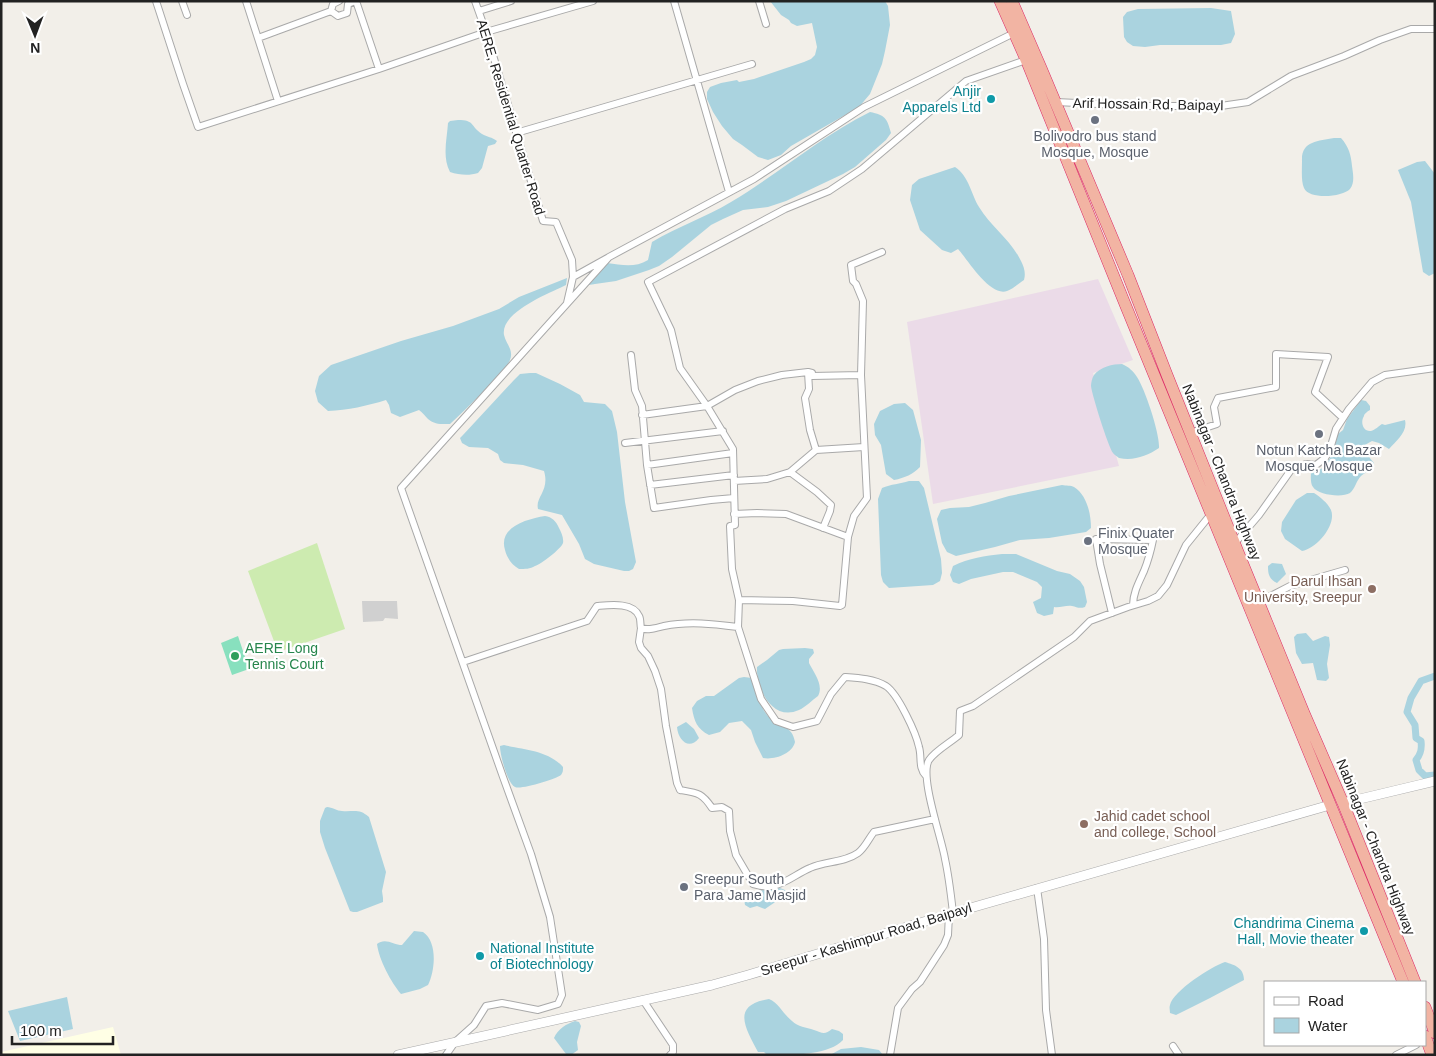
<svg xmlns="http://www.w3.org/2000/svg" width="1436" height="1056" viewBox="0 0 1436 1056" font-family="Arial,sans-serif">
<style>
.industrial{fill:#ebdbe8}
.education{fill:#ffffe5}
.religious{fill:#d0d0d0}
.grass{fill:#cdebb0}
.pitch{fill:#88e0be}
.water{fill:#aad3df}
.lines{fill:none;stroke-linecap:round;stroke-linejoin:round}
.canal{stroke:#aad3df;stroke-width:7}
.minor-casing{stroke:#a9a9a9;stroke-width:8}
.tertiary-casing{stroke:#a9a9a9;stroke-width:10}
.trunk-casing{stroke:#dc2a67;stroke-width:12}
.minor{stroke:#fff;stroke-width:6}
.tertiary{stroke:#fff;stroke-width:9}
.trunk{stroke:#f2b4a3;stroke-width:11}
.culture-dot{fill:#0f9aa8;stroke:#fff;stroke-width:2}
.worship-dot{fill:#6b7280;stroke:#fff;stroke-width:2}
.education-dot{fill:#8d6e63;stroke:#fff;stroke-width:2}
.leisure-dot{fill:#2e9e5b;stroke:#fff;stroke-width:2}
.labels{text-anchor:middle;stroke-width:4.5;stroke-linejoin:round;paint-order:stroke}
.culture-label{font-size:14px;fill:#0d838f;stroke:#fff;text-anchor:end}
.street-label{font-size:14px;fill:#222;stroke:#fff}
.worship-label{font-size:14px;fill:#5b616d;stroke:#fff}
.education-label{font-size:14px;fill:#785e54;stroke:#fff;text-anchor:end}
.leisure-label{font-size:14px;fill:#27864d;stroke:#fff;text-anchor:start}
</style>
<rect width="100%" height="100%" fill="#f2efe9"/>
<path class="industrial" d="M1098 279 1133 360 1093 373 1119 466 933 504 907 322Z"/>
<path class="education" d="M113 1027 121 1055H1V1052Z"/>
<path class="religious" d="M362 601H397L398 619 385 618 383 621 363 622Z"/>
<path class="grass" d="M317 543 345 629 278 652 248 571Z"/>
<path class="pitch" d="M238 636 249 669 232 675 221 643Z"/>
<path class="water" d="M770 1H885L888 6 890 25 885 51 882 64 870 94 859 107 791 146 781 155 768 160 758 157 742 145 733 139 722 126 713 112 707 99V92L710 87 721 83 737 80 739 82 754 79 804 62 811 59 815 55 817 47 812 23 797 26 791 23 789 20 781 15Z
M1211 8 1231 11 1235 34 1231 43 1221 45H1160L1145 47 1133 46 1127 42 1124 37 1123 17 1127 12 1138 9Z
M870 112C885 115 887 118 891 133L886 140 855 167 843 174 786 201 768 207 743 210 723 219 711 225 672 257 659 266 649 270 616 281 588 285 607 263C622 265 635 268 648 260L652 242C677 227 706 217 731 202 778 174 820 137 870 112Z
M458 120C475 120 470 126 482 134 487 137 492 137 497 141L495 144 488 146 482 168 478 173C469 176 459 175 450 172 442 157 447 139 448 123L450 121Z
M1334 138H1341C1349 147 1351 155 1352 166 1353 174 1355 182 1350 189 1343 197 1309 200 1304 188 1301 181 1302 170 1302 161 1301 141 1318 141 1334 138Z
M1425 161 1435 174V273L1429 276 1423 272 1411 202 1398 170 1417 162Z
M955 167C969 176 971 194 979 207 991 227 1011 240 1021 261 1024 267 1026 273 1024 280 1019 283 1013 289 1007 291 990 297 968 260 958 249L951 253 942 250 920 230 910 200 912 185 919 179Z
M567 278 566 285C550 293 500 312 504 335 506 344 514 350 510 360 508 365 504 368 501 372 486 390 467 408 450 424 442 424 435 425 428 419 425 416 423 413 419 410L400 417 391 413 389 405 386 400C367 406 348 410 328 411L318 402 315 391 319 376 331 365 401 341 453 326 499 309 519 297Z
M1122 364C1129 367 1133 371 1137 377 1145 389 1160 434 1159 448 1147 456 1134 461 1119 458 1117 456 1114 455 1113 453 1108 446 1092 395 1091 386 1091 383 1092 378 1094 375 1100 367 1113 364 1122 364Z
M530 373H536L560 384 580 395 584 402 605 404 612 411 617 432 625 502 636 562 633 569 629 571H624L594 564 585 559 579 544 562 515 538 509C535 497 550 491 544 471L523 465 504 463 500 460 498 454 488 448 469 447 462 443 460 438 463 435 514 380 520 374Z
M1361 400 1366 401 1370 406V410C1368 411 1364 414 1364 416 1360 422 1363 432 1371 431 1375 430 1379 426 1382 424L1385 425 1405 420C1408 432 1396 441 1389 449L1379 443 1372 441 1363 446 1362 452 1369 457 1374 463C1372 471 1367 471 1361 476 1356 481 1355 489 1350 493 1342 498 1318 495 1313 487 1310 483 1311 476 1311 471L1321 469 1327 463 1332 455 1338 434 1343 430 1347 419Z
M905 403 913 410 921 440 920 467C913 474 905 478 894 480L886 474 882 451 881 445 875 435 874 424 880 411 894 404Z
M909 481H919L924 488 941 559 942 573 940 581 933 585 889 588 883 582 881 575 878 499 882 488C891 484 900 484 909 481Z
M1062 485C1066 486 1071 485 1074 487 1087 495 1091 514 1091 528L1086 532 1049 538 1020 540 995 547 956 556 947 552 942 543 937 519 941 510 950 508 969 507 985 503 1009 496Z
M1307 493H1314C1320 497 1328 503 1331 510 1337 525 1316 549 1302 551L1285 539 1281 531 1282 522 1296 500Z
M545 516C552 517 556 521 559 528 561 532 564 538 563 543 561 549 541 564 535 566 530 569 525 569 519 569 512 565 507 558 505 550 498 527 527 519 545 516Z
M1002 554H1016L1057 571 1070 574 1080 581 1084 587 1087 602 1085 607C1079 609 1077 607 1072 606 1066 605 1060 608 1054 607L1053 614 1044 616 1037 613 1033 602 1041 598 1042 587 1037 582 1013 572H1003L971 579 959 584 953 582 950 575 953 566C969 558 985 556 1002 554Z
M1272 563 1282 564 1286 574 1277 583C1269 579 1268 574 1268 566Z
M1306 633 1313 641 1325 636 1329 637 1330 645 1327 664 1329 678 1326 681 1317 680 1313 663 1302 664 1296 653 1294 637 1297 634Z
M805 648 813 649 814 653 809 659V663C814 673 824 685 818 696 812 700 806 707 799 710 772 722 756 688 757 667L767 660 779 650 783 649Z
M744 677 752 678C756 691 760 709 770 718 781 728 792 725 795 742 792 754 775 760 763 758L755 742 751 730 742 721 729 723 720 732 709 735C697 729 694 721 692 708L697 701 706 696H714L739 678Z
M686 722 694 729 699 738C689 751 678 740 677 727Z
M504 745C524 750 548 750 563 767 563 771 563 772 561 775 556 779 521 790 515 787 507 783 500 754 500 746Z
M327 807C332 807 337 811 342 811 354 812 359 808 369 817L386 872 382 891 383 898V902L357 912H353L350 911 325 848 320 832V821L325 808Z
M780 888 785 890 787 894 765 909 757 906 750 908 745 905 744 899C751 889 769 890 780 888Z
M414 931 423 932C438 942 435 971 428 985L420 989 401 994C391 982 379 960 377 944 385 937 394 945 402 945Z
M1225 962C1235 965 1244 968 1244 980 1221 992 1199 1004 1176 1015L1170 1013C1170 1010 1169 1008 1170 1005 1173 991 1212 966 1225 962Z
M67 997 73 1029 20 1041 8 1011Z
M769 999C779 1003 783 1014 792 1021 798 1027 806 1027 814 1030 822 1033 825 1035 832 1029L839 1031 843 1034V1040C828 1056 790 1055 767 1055L764 1052H758C746 1029 730 1005 769 999Z
M575 1021 579 1022 581 1026 577 1042 578 1050 571 1055 566 1054 554 1038C558 1029 566 1024 575 1021Z
M861 1047 879 1050 883 1055H830L841 1049Z"/>
<g class="lines">
<path class="canal" d="M1435 676 1421 681 1411 698 1407 712 1415 725 1416 738 1421 741C1422 749 1421 754 1416 760L1419 770 1425 776 1435 775"/>
<defs>
<path id="minor" d="M156 1 183 84 198 127 379 69 486 32 593 1
M182 1 187 15
M246 1 278 101
M356 1 379 69
M475 1 486 32 543 221 556 222 572 260 573 277 567 303
M674 1 729 192
M759 1 766 24
M331 11 333 4 339 1
M479 11 511 1
M258 38 331 11 338 16 347 13 348 4 355 1
M1056 102 1140 106H1182L1214 107 1248 102 1291 76 1344 56 1380 40 1411 29H1435
M516 133 752 64
M609 257 754 179 864 107 1014 33
M631 355 635 390 642 406 647 465 654 508 711 500 734 498
M808 372 809 389 805 398 810 430 816 450
M642 415 707 406 735 390 758 381 782 375 808 372 812 373V376L861 375
M1190 433 1217 424 1214 407 1218 398 1276 387V354L1328 357 1315 392 1343 418
M625 443 723 431
M647 465 733 453
M790 472 817 492 831 505 830 511 823 528
M734 481 767 479 790 472 816 450 864 447
M650 485 734 475
M734 514 757 513 786 514 848 537
M1235 543 1259 515 1291 470 1306 464 1316 465 1325 458 1330 449 1336 429 1349 409 1372 382 1385 375 1435 368
M739 600 793 601 840 606 842 605 848 537 854 516 867 498 861 375 863 301 856 284 853 281 851 265 882 252
M1259 602 1290 586 1345 570
M1112 613 1100 564 1096 539 1153 540C1151 550 1148 561 1144 571 1139 582 1133 593 1133 605
M641 628 639 642 641 648 648 656 655 671 661 689 666 726 677 783 680 790C698 793 702 793 712 808L722 807 729 811 730 831 736 855 753 884C761 886 768 888 776 885 788 882 798 873 810 868 825 861 844 863 858 853 865 848 869 838 874 832L935 819
M463 662 587 621 597 606C610 605 633 602 639 616 641 619 640 625 641 628 648 631 656 628 664 626 689 621 714 624 738 627
M926 776C918 768 922 757 919 747 916 733 898 694 886 686 874 679 859 678 845 677L831 694 817 721 793 727 776 721 761 699 738 627 739 600 732 569 730 526 735 525 733 449 707 406 680 368 671 330 648 282 785 209 829 191 862 169 966 81 1026 60
M1037 888 1044 939 1046 1010 1052 1055
M953 913C951 895 949 877 945 859 942 839 919 776 929 760 936 750 950 743 959 735L960 711 973 706 1074 637 1090 621 1128 607 1148 601 1158 596 1167 585 1186 545 1211 514
M643 1000 673 1045V1052L670 1055
M1173 1046 1179 1055
M446 1055 455 1042 474 1025 486 1006 502 1003 538 1010 558 1004 562 995 550 917 531 854 503 777 401 488 609 257 573 277
M890 1055 898 1008 912 989 920 982 944 945 948 935 949 914
M1396 1055 1416 1045"/>
<path id="tertiary" d="M1343 803 1435 781
M398 1055 712 985 748 975 953 913 1330 805"/>
<path id="trunk" d="M1000 1 1027 62 1125 304 1403 982
M1012 1 1041 68 1128 275 1167 375 1238 552 1304 713 1343 803 1415 982
M1425 1007 1435 1033
M1425 1036 1432 1055"/>
</defs>
<use href="#minor" class="minor-casing"/>
<use href="#tertiary" class="tertiary-casing"/>
<use href="#trunk" class="trunk-casing"/>
<use href="#minor" class="minor"/>
<use href="#tertiary" class="tertiary"/>
<use href="#trunk" class="trunk"/>
</g>
<g class="culture-dot">
<circle cx="991" cy="99" r="5"/>
<circle cx="1364" cy="931" r="5"/>
<circle cx="480" cy="956" r="5"/>
</g>
<g class="worship-dot">
<circle cx="1095" cy="120" r="5"/>
<circle cx="1319" cy="434" r="5"/>
<circle cx="1088" cy="541" r="5"/>
<circle cx="684" cy="887" r="5"/>
</g>
<g class="education-dot">
<circle cx="1372" cy="589" r="5"/>
<circle cx="1084" cy="824" r="5"/>
</g>
<circle class="leisure-dot" cx="235" cy="656" r="5"/>
<g class="labels">
<g class="culture-label">
<text x="981" y="96">Anjir<tspan x="981" dy="16">Apparels Ltd</tspan></text>
<text x="1354" y="928">Chandrima Cinema<tspan x="1354" dy="16">Hall, Movie theater</tspan></text>
<text x="490" y="953" text-anchor="start">National Institute<tspan x="490" dy="16">of Biotechnology</tspan></text>
</g>
<g class="street-label">
<text transform="translate(1148 104) rotate(1)" y="5">Arif Hossain Rd, Baipayl</text>
<text transform="translate(511 117) rotate(73)" y="5">AERE, Residential Quarter Road</text>
<text transform="translate(1222 472) rotate(68)" y="5">Nabinagar - Chandra Highway</text>
<text transform="translate(1376 847) rotate(68)" y="5">Nabinagar - Chandra Highway</text>
<text transform="translate(866 939) rotate(-17)" y="5">Sreepur - Kashimpur Road, Baipayl</text>
</g>
<g class="worship-label">
<text x="1095" y="141">Bolivodro bus stand<tspan x="1095" dy="16">Mosque, Mosque</tspan></text>
<text x="1319" y="455">Notun Katcha Bazar<tspan x="1319" dy="16">Mosque, Mosque</tspan></text>
<text x="1098" y="538" text-anchor="start">Finix Quater<tspan x="1098" dy="16">Mosque</tspan></text>
<text x="694" y="884" text-anchor="start">Sreepur South<tspan x="694" dy="16">Para Jame Masjid</tspan></text>
</g>
<g class="education-label">
<text x="1362" y="586">Darul Ihsan<tspan x="1362" dy="16">University, Sreepur</tspan></text>
<text x="1094" y="821" text-anchor="start">Jahid cadet school<tspan x="1094" dy="16">and college, School</tspan></text>
</g>
<g class="leisure-label">
<text x="245" y="653">AERE Long<tspan x="245" dy="16">Tennis Court</tspan></text>
</g>
</g>
<rect width="1436" height="1056" fill="none" stroke="#222222" stroke-width="5"/>
<rect x="1264" y="981" width="162" height="65" fill="#ffffff" stroke="#a7a7a7"/>
<rect x="1274" y="997" width="25" height="8" fill="#ffffff" stroke="#a7a7a7"/>
<text x="1308" y="1006" font-size="15" fill="#222222">Road</text>
<rect x="1274" y="1018" width="25" height="15" fill="#aad3df" stroke="#a7a7a7"/>
<text x="1308" y="1031" font-size="15" fill="#222222">Water</text>
<g transform="translate(35 35) rotate(179)" stroke="#ffffff" stroke-width="4" paint-order="stroke">
<path d="M0-4L9 19L0 12L-9 19Z" fill="#222222"/>
<text y="-8" font-size="14" font-weight="bold" text-anchor="middle" fill="#222222">N</text>
</g>
<path d="M12 1036v8h101v-8" fill="none" stroke="#222222" stroke-width="2.5"/>
<text x="20" y="1036" font-size="15" fill="#222222" stroke="#ffffff" stroke-width="4" paint-order="stroke">100 m</text>
</svg>
